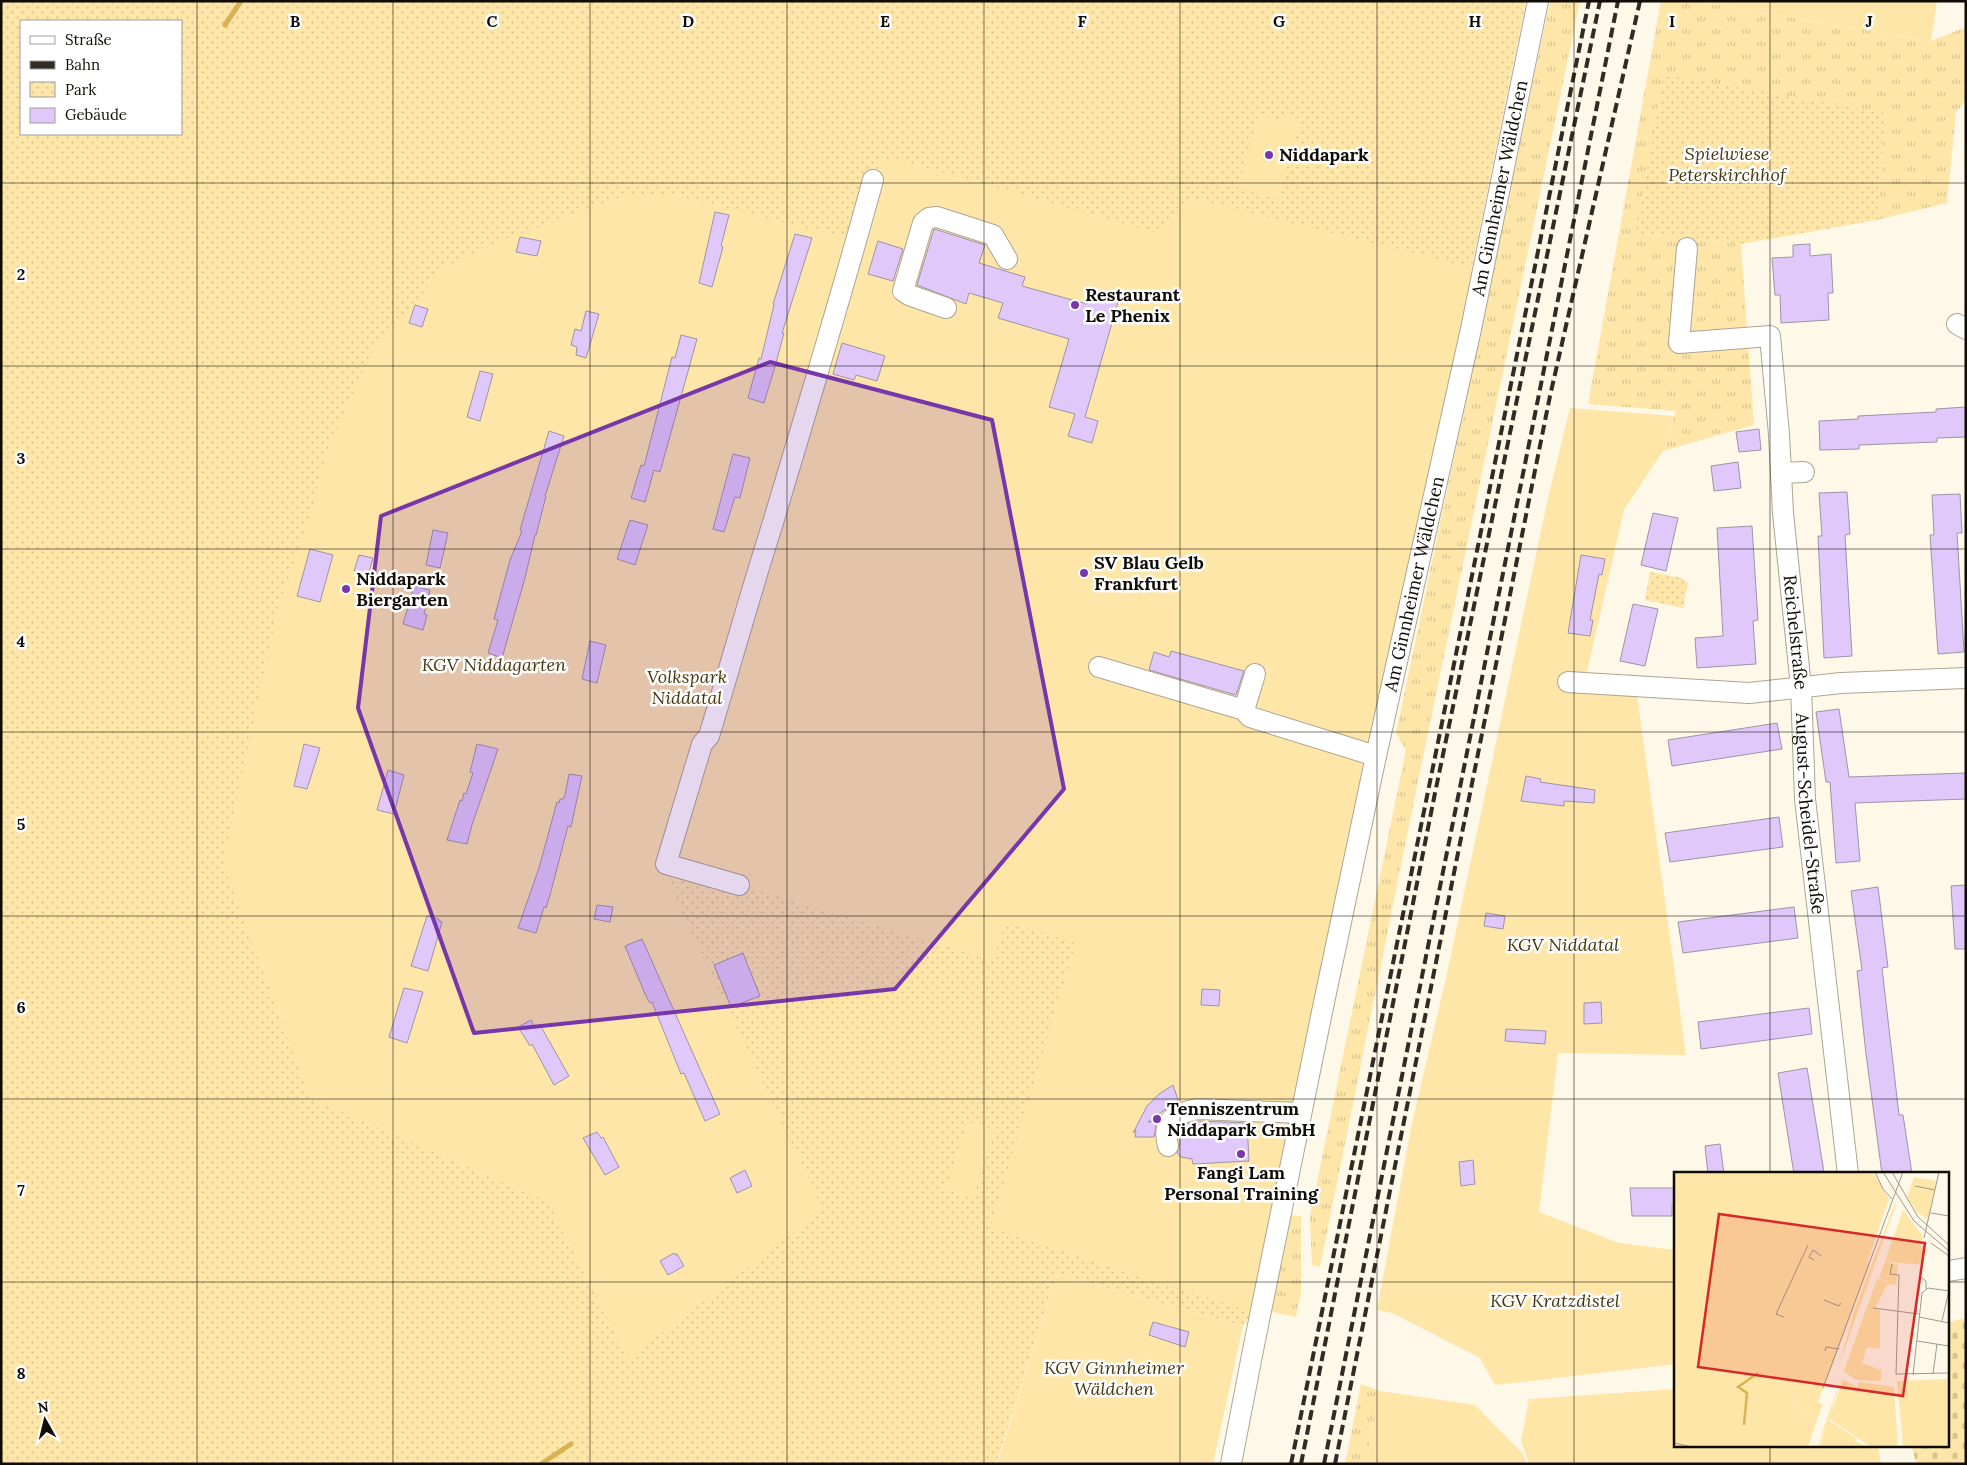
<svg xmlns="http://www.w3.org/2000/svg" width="1967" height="1465" viewBox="0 0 1967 1465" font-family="Lora,serif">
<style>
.grass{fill:url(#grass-tufts)}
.cemetery{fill:url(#cemetery-stones)}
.park{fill:url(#park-dots);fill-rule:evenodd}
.garden{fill:#fee6a9}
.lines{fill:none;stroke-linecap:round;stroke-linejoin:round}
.stream{stroke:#d7b354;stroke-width:5}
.building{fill:#e0c8fa;stroke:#9d94a6}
.minor-casing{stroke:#aca592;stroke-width:22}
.minor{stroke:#fff;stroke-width:20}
.rail{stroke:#302c25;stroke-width:4;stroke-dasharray:10 5;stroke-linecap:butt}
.marked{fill:#7736aa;fill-opacity:0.2;stroke:#7736aa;stroke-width:4;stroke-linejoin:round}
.grid{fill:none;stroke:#0f0c06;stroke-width:1;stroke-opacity:0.55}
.poi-dot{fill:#7736aa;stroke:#fff;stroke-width:2}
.labels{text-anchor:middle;stroke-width:5;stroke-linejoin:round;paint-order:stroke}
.park-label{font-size:18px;font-style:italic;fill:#46370e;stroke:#fff}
.poi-label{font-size:18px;font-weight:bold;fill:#0f0c06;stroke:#fff;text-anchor:start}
.street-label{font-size:18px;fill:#0f0c06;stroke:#fff}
.inset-river{fill:none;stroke:#d7b354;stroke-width:2.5}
.inset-road{fill:none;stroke:#9e9a8e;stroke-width:1}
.view{fill:#d62828;fill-opacity:0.15;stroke:#d62828;stroke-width:2.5}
.inset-edge{fill:none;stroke:#0f0c06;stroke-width:2.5}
.grid-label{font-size:16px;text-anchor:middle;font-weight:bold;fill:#0f0c06;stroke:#fff;stroke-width:5;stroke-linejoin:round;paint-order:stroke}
</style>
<defs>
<pattern id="grass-tufts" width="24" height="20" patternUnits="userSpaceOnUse" patternTransform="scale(1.25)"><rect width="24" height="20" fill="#fee6a9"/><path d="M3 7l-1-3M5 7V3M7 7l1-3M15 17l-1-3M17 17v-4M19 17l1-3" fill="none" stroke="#d8c490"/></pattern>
<pattern id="cemetery-stones" width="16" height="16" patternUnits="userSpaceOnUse" patternTransform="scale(1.25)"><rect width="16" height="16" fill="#fee6a9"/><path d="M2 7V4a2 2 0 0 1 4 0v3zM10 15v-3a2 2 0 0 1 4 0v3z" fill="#d8c490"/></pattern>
<pattern id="park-dots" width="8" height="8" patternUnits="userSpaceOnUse" patternTransform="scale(1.25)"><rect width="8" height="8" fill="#fee6a9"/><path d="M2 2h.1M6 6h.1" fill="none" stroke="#d8c490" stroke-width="1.8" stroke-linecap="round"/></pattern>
</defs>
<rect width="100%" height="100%" fill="#fef8e8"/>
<path class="grass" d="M1550 1H1580L1418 781 1320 1267 1312 1265 1310 1216 1406 750 1396 733Z
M1661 1H1694L1931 41 1966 27V99L1956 113 1947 203 1877 220 1886 113 1637 233 1741 244 1754 425 1663 451 1676 411 1588 404Z
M1288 1215 1301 1216V1292L1296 1317 1268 1311Z
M1361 1384 1380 1391 1366 1464H1345Z"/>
<path class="cemetery" d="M1966 1318V1464H1916L1912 1446H1948V1322Z"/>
<path class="park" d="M1 1H1526L1375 742 1253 1311 1243 1326 1057 1274 996 1464H1ZM21 21H181V134H21Z
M1664 75 1886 113 1877 220 1741 244 1636 233Z
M1650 572 1682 578 1688 583 1683 608 1645 600Z"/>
<path class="garden" d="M1694 1H1937L1931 41Z
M1283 114 1301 119 1278 199 1238 188 1259 115 1281 121Z
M895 159 1153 232 1170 226 1178 211 1194 199 1480 270 1383 686 1250 1311 990 1228 1076 943 1006 921 993 960 667 864 673 894 823 1210 628 1359 548 1202 310 1098 223 864 278 608 311 514 326 453 371 354 444 268 498 242 621 197 673 195 854 240 873 180 882 162Z
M1570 408 1674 416 1663 451 1624 510 1583 689 1637 695 1686 1055 1558 1053 1539 1212 1619 1243 1676 1250V1364L1495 1385 1480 1358 1392 1313 1377 1310 1411 1128 1446 978 1548 498Z
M968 1121 994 1130 972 1198 946 1190Z
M1057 1274 1243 1326 1213 1464H997Z
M1676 1389V1446H1878L1881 1464H1529L1521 1441 1529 1399Z
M1380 1391 1475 1405 1523 1454 1527 1464H1366Z"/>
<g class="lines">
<path class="stream" d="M225 25 241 1
M541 1464 571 1444"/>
</g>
<path class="building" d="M715 212 729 215 721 246 723 247 712 287 699 283Z
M934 229 985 245 979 263 1025 277 1022 286 1087 304 1090 294 1118 302 1085 417 1098 421 1092 443 1068 436 1075 414 1049 407 1069 339 998 318 1003 303 969 293 966 304 917 285Z
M795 234 812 238 782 333H784L776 363 764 403 748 398 759 358 761 359 774 305 773 304Z
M520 237 541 241 537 256 516 252Z
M878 241 903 249 893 281 868 274Z
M1810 244V256L1831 254 1833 293H1828L1829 320 1781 323 1780 295H1775L1772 258 1793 257V245Z
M415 305 428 309 422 327 409 323Z
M586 311 599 314 586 358 576 355 577 347 571 345 575 329 581 331Z
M681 335 697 339 660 472 654 470 645 502 631 498 641 465 644 466 672 357 675 358Z
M842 343 885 356 877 381 856 375 854 380 833 374Z
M480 371 493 374 480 421 467 417Z
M1966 407V437L1937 438V442L1859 445V449L1820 450 1819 421 1858 419V416L1936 412V409Z
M1759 429 1761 450 1739 452 1736 432Z
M549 431 564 436 545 496H546L536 535H535L525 578 502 658 488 653 498 620 494 619 510 560 522 531 520 530Z
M733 454 750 458 740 498 735 497 724 532 713 529Z
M1738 462 1741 488 1714 491 1711 466Z
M1847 492 1850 534 1845 535 1852 656 1824 658 1818 536H1822L1819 493Z
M1960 494 1962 533H1957L1964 652 1938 654 1930 535H1934L1932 495Z
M1653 513 1678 518 1666 571 1641 565Z
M630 520 648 525 635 565 617 559Z
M1752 526 1758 620 1753 621 1756 664 1697 668 1695 638 1723 636 1717 528Z
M433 530 448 533 440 568 426 565Z
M310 549 333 555 320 602 297 596Z
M359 555 373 558 368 575 354 571Z
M1581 555 1605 559 1602 575 1599 574 1590 620H1593L1590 636 1568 633Z
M414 586 430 590 424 614 427 615 423 630 403 624Z
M1633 604 1658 609 1645 666 1620 661Z
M590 641 606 645 597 683 582 679Z
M1171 651 1244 671 1236 695 1149 670 1154 652 1169 657Z
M1839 709 1849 777 1966 773V799L1855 803 1860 861 1836 863 1830 782H1826L1816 712Z
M1777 723 1782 749 1672 766 1668 740Z
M304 744 320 748 307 789 294 786Z
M477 744 498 749 472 825 467 844 447 840 460 800 462 801 464 793 466 794 473 773 470 772Z
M388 770 404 775 394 814 377 810Z
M569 774 582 776 571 827 568 826 550 895 546 908 544 907 536 933 518 928 539 868 557 802 559 803 560 799H563L565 795Z
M1526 776 1541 779 1540 782 1595 790 1594 803 1564 801V806L1521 801Z
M1779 817 1783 847 1670 862 1665 833Z
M1966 885V949H1955L1951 886Z
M1878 887 1888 967 1882 968 1899 1115H1903L1912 1174H1882L1866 1054 1857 971 1862 970 1851 891Z
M597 905 613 907 610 922 594 919Z
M1794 907 1798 938 1683 953 1678 922Z
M1486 913 1505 916 1503 929 1484 926Z
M427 916 439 919V921L442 922 428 971 411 966Z
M642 939 720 1114 705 1121 684 1073 681 1074 652 1002 650 1003 645 994 625 946Z
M743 953 760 996 731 1007 714 965Z
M404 988 423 992 407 1043 389 1037Z
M1202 989 1220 990 1219 1006 1201 1005Z
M1601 1002 1602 1023 1584 1024V1003Z
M1809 1008 1812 1034 1701 1049 1698 1022Z
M531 1020 535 1028 540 1025 569 1076 554 1085 532 1044 530 1046 518 1027Z
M1506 1029 1546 1031 1545 1044 1505 1041Z
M1807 1068 1824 1172 1794 1174 1778 1073Z
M1173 1085 1178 1100 1148 1122 1157 1121 1154 1137H1135L1136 1130 1133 1133 1147 1106 1159 1094Z
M1198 1121 1247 1123 1249 1161 1193 1164 1192 1159 1181 1157 1177 1153 1180 1144 1179 1129 1186 1124Z
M597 1132 601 1138 603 1137 619 1167 605 1175 583 1138Z
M1720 1144 1724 1174H1708L1705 1146Z
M1473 1160 1475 1184 1461 1186 1459 1162Z
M745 1170 752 1186 737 1193 730 1178Z
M1630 1188H1676V1205H1672V1216H1632Z
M674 1253 675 1255 677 1254 684 1266 668 1275 660 1261Z
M1153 1322 1189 1332 1185 1347 1149 1335Z"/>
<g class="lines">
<defs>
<g id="minor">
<path id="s1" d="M1687 248 1679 343 1770 336 1779 434 1783 513 1801 687 1805 799 1848 1174"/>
<path d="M946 308 909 295 903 291 923 223 929 218 937 217 993 235 1007 259"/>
<path d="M1957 324 1966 329"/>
<path d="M1781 473 1804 472"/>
<path d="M1099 667 1244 710 1255 674"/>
<path d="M1568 682 1749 693 1841 683 1966 678"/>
<path d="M1244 710 1250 717 1376 756"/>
<path d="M739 885 666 864 702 744 709 736C730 667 749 598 771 529 806 413 841 297 873 180"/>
<path d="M1168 1146C1161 1119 1175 1114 1197 1109L1301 1113"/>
<path d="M1948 1271 1966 1268"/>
<path id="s2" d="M1231 1464 1255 1340 1322 1012 1376 756 1471 329 1538 1"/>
</g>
</defs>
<use href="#minor" class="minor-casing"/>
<use href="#minor" class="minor"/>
<path class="rail" d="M1291 1464 1589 1
M1301 1464 1435 793 1600 1
M1324 1464 1618 1
M1335 1464 1550 396 1640 1"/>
</g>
<path class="marked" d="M770 362 992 420 1064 789 895 989 474 1033 358 708 381 516Z"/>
<path class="grid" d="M197 1V1464M393 1V1464M590 1V1464M787 1V1464M984 1V1464M1180 1V1464M1377 1V1464M1574 1V1464M1770 1V1174M1 183H1966M1 366H1966M1 549H1966M1 732H1966M1 916H1966M1 1099H1966M1 1282H1676M1948 1282H1966M1770 1446V1464"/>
<g class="poi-dot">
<circle cx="1269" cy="155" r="5"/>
<circle cx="1075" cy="305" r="5"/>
<circle cx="1084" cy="573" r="5"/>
<circle cx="346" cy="589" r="5"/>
<circle cx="1157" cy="1119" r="5"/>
<circle cx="1241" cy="1154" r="5"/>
</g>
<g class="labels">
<g class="park-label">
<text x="1727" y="160">Spielwiese<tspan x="1727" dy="21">Peterskirchhof</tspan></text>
<text x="494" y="671">KGV Niddagarten</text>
<text x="687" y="683">Volkspark<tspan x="687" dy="21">Niddatal</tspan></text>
<text x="1563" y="951">KGV Niddatal</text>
<text x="1555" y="1307">KGV Kratzdistel</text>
<text x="1114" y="1374">KGV Ginnheimer<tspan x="1114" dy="21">Wäldchen</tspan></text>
</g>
<g class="poi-label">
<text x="1279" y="161">Niddapark</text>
<text x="1085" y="301">Restaurant<tspan x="1085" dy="21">Le Phenix</tspan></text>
<text x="1094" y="569">SV Blau Gelb<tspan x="1094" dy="21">Frankfurt</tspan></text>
<text x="356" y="585">Niddapark<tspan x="356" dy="21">Biergarten</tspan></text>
<text x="1167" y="1115">Tenniszentrum<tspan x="1167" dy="21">Niddapark GmbH</tspan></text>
<text x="1241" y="1179" text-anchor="middle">Fangi Lam<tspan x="1241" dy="21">Personal Training</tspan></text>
</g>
<g class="street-label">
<text dy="6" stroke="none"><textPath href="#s2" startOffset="1304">Am Ginnheimer Wäldchen</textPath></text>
<text dy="6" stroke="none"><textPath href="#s2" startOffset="899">Am Ginnheimer Wäldchen</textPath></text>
<text dy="6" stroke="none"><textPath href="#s1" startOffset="484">Reichelstraße</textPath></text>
<text dy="6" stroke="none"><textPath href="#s1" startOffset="666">August-Scheidel-Straße</textPath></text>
</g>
</g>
<g transform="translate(1674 1172)">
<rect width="275" height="275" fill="#fef8e8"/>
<path d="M221 31 222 33 165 193 180 139ZM219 66 253 76 246 92H238L241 81 213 90 224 93 222 112 212 113 214 109 205 107ZM167 206 155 247 143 275Z" fill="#fee6a9"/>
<path d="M274 207 275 275H229L223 209Z" fill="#fee6a9"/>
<path d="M0 0H199L215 27 156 199 137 191 117 232 144 245 134 275H0ZM218 74 241 81 238 92 213 90Z" fill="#fee6a9"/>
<path d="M240 5 262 9 254 48 243 40 233 25ZM229 38 249 64 246 74 219 66ZM137 71 196 92 157 197 131 185 144 156 137 153 135 157 103 142 114 180 91 193 85 175 62 161 56 135 66 109 79 84 88 76 107 71 131 79ZM203 107 214 110 201 137 206 138V177L193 175 188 191 207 198V209L181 208 170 199ZM137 190 156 199 144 230 149 233 144 245 117 232ZM169 207 183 215 185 210 220 215 224 275H197L155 247ZM154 248 182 266 181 269 194 275H145Z" fill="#fee6a9"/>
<path class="inset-river" d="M70 253 73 221 64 215 84 201"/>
<path class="inset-road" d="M201 0 209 17 218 27M209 0 240 49 275 79M218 0 244 45 275 73M241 14 261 18M257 41 275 44M250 66 265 0M257 71 275 84M140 88 135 85 139 78 147 84M218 92 216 102 225 103 222 202 275 201M245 104 252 109V117M150 128 165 134 167 131M199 136 245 142M242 142 243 126M110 145 102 142 134 73M245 145 275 151M268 149 275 118M243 169 275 174M151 179 152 175 165 177M259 202 263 172M239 203 248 121 254 116 275 119M149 216 229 0M0 271 18 275"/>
<path class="view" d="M45 42 251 71 229 224 24 195Z"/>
<rect width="275" height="275" class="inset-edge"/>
</g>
<g class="grid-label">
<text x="295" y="27">B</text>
<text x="492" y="27">C</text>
<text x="688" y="27">D</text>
<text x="885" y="27">E</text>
<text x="1082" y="27">F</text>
<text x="1279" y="27">G</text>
<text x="1475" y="27">H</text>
<text x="1672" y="27">I</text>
<text x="1869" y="27">J</text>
<text x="21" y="280">2</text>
<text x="21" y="464">3</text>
<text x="21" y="647">4</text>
<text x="21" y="830">5</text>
<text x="21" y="1013">6</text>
<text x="21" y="1196">7</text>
<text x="21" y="1379">8</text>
</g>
<rect width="1967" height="1465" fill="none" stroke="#0f0c06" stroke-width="5"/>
<rect x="20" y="20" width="162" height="115" fill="#ffffff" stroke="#9f9e9b"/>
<rect x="30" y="36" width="25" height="8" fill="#ffffff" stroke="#9f9e9b"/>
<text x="65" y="45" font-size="15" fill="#0f0c06">Straße</text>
<rect x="30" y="61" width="25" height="8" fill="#302c25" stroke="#9f9e9b"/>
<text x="65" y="70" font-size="15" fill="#0f0c06">Bahn</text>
<rect x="30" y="82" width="25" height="15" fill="url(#park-dots)" stroke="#9f9e9b"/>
<text x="65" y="95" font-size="15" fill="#0f0c06">Park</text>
<rect x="30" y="108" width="25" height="15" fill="#e0c8fa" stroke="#9f9e9b"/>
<text x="65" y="120" font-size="15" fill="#0f0c06">Gebäude</text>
<g transform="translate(45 1420) rotate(352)" stroke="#ffffff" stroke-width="4" paint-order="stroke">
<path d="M0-4L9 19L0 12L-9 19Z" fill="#0f0c06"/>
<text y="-8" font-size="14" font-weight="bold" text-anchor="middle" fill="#0f0c06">N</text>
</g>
</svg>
